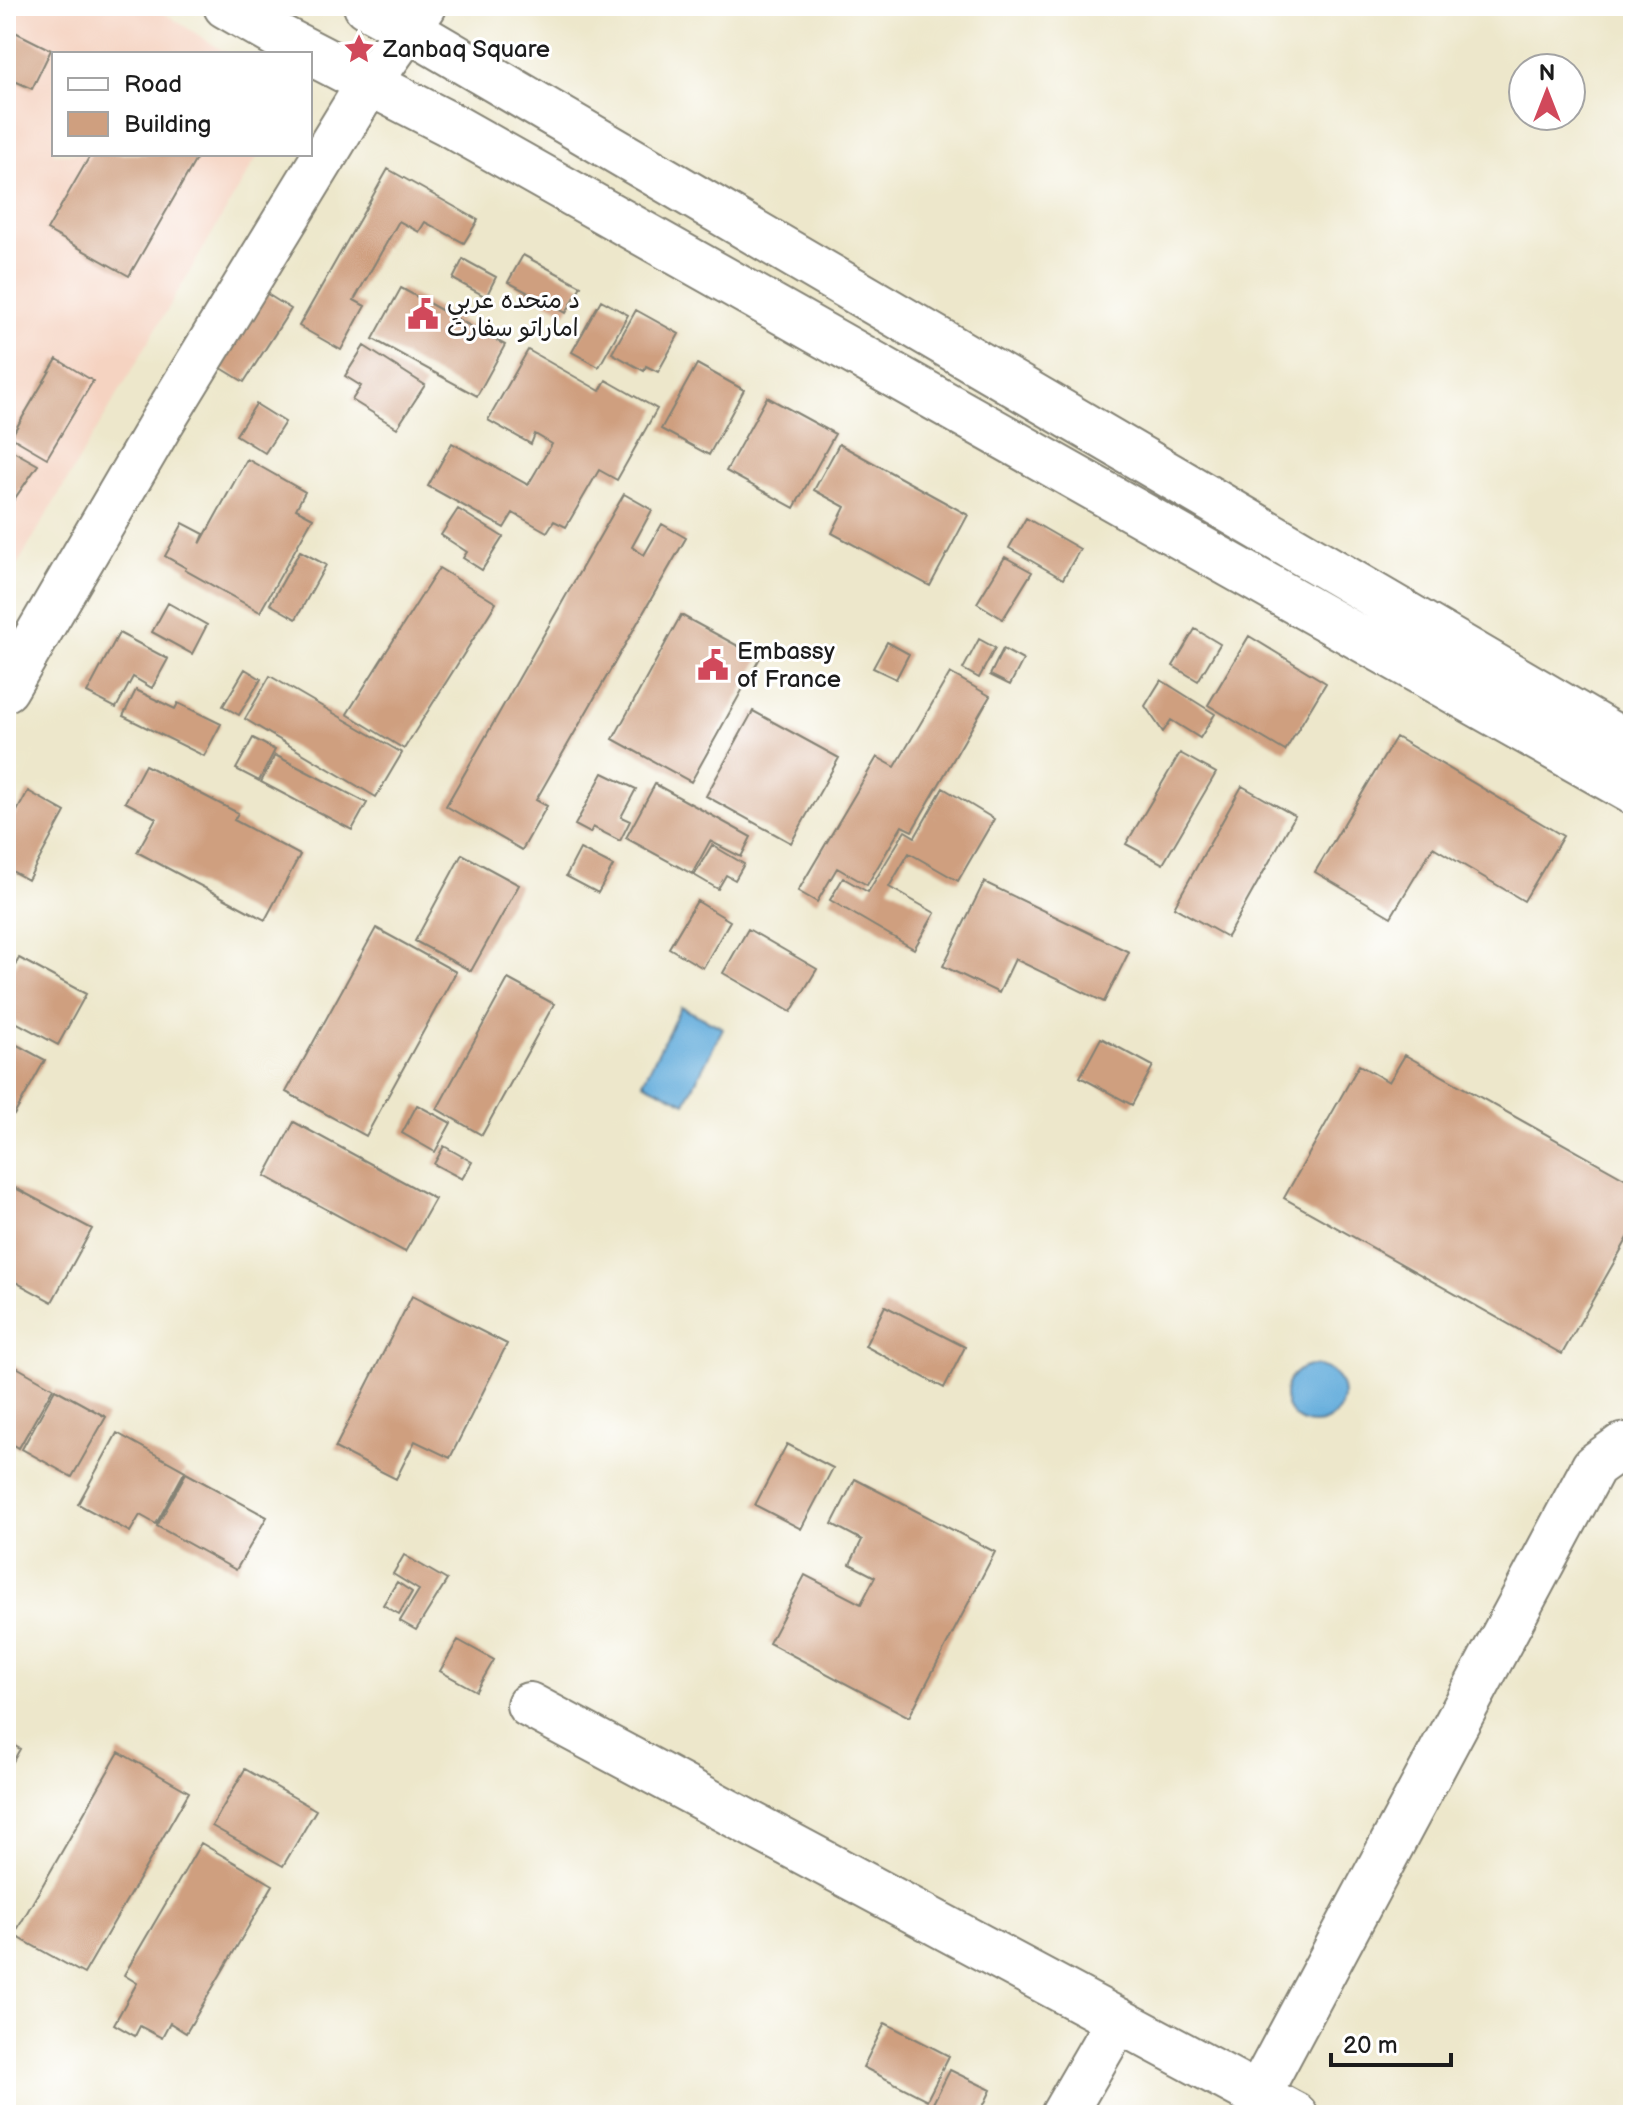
<svg xmlns="http://www.w3.org/2000/svg" width="1639" height="2121" viewBox="0 0 1639 2121" font-family="'Balsamiq Sans','Playpen Sans Arabic',sans-serif">
<style>
.built{fill:#f5d3c1}
.water{fill:#65addc;stroke:#40647c;stroke-width:2}
.building{fill:#cf9f7f}
.lines{fill:none;stroke-linecap:round;stroke-linejoin:round}
.minor-casing{stroke:#848274;stroke-width:48}
.major-casing{stroke:#848274;stroke-width:48}
.minor{stroke:#fff;stroke-width:44}
.major{stroke:#fff;stroke-width:44}
.labels{text-anchor:middle;stroke-width:6;stroke-linejoin:round;paint-order:stroke}
.poi-label{font-size:24px;fill:#1c1c1c;stroke:#fff;text-anchor:start}
</style>
<rect width="100%" height="100%" fill="#fff"/>
<filter id="ink" filterUnits="userSpaceOnUse"><feTurbulence type="fractalNoise" baseFrequency=".0125" numOctaves="2"/><feDisplacementMap in="SourceGraphic" scale="16" xChannelSelector="R" yChannelSelector="G"/><feConvolveMatrix kernelMatrix="1 2 1 2 8 2 1 2 1" color-interpolation-filters="sRGB"/></filter>
<filter id="wash" filterUnits="userSpaceOnUse"><feTurbulence type="fractalNoise" baseFrequency=".006" numOctaves="4" result="noise"/><feDisplacementMap in="SourceGraphic" scale="32" xChannelSelector="R" yChannelSelector="G"/><feGaussianBlur stdDeviation="1.8" result="paint"/><feColorMatrix in="noise" values="0 0 0 0 0 0 0 0 0 0 0 0 0 0 0 0 0 1.4 0 .05"/><feComposite in="paint" operator="in"/></filter>
<g filter="url(#wash)">
<rect width="100%" height="100%" fill="#ede7cb"/>
<path class="built" d="M6 6H153L228 54H54V154H259L6 584Z"/>
<path class="water" d="M681 1007 723 1028 685 1103 643 1082Z
M1285 1395a29 29 0 1 1 58 0a29 29 0 1 1-58 0Z"/>
<g id="blocks">
<path class="building" d="M13 31 51 50 32 89 6 77V45Z
M91 154H199L129 276 47 230Z
M388 169 478 220 464 243 425 222 419 232 399 221 354 300 365 306 341 350 299 326Z
M523 255 581 286 566 313 508 282Z
M463 259 496 277 486 297 453 279Z
M401 288 505 345 477 396 373 339Z
M264 292 291 309 244 382 218 366Z
M601 300 628 315 599 367 572 352Z
M636 310 679 334 658 372 646 366 644 371 612 353Z
M364 346 425 385 397 428 352 400 361 386 345 376Z
M528 350 600 391 606 380 657 409 617 480 599 470 566 527 554 521 547 532 513 513 504 528 428 486 452 443 528 485 552 444 535 434 531 444 488 420Z
M57 359 93 381 47 458 11 437Z
M697 364 744 390 709 455 661 429Z
M767 397 835 434 794 508 726 471Z
M256 404 285 422 265 453 236 435Z
M839 444 968 515 930 586 832 533 845 507 814 490Z
M6 447 38 465 6 511Z
M247 459 305 492 296 509 313 518 260 612 185 570 186 568 165 556 183 523 204 534 200 544Z
M624 494 652 510 632 547 644 555 662 524 686 538 536 800 547 806 522 850 446 806Z
M458 509 503 537 482 570 463 558 467 552 441 535Z
M1026 518 1080 549 1063 579 1009 548Z
M300 551 326 565 296 619 270 604Z
M1005 557 1032 572 1003 619 977 603Z
M439 568 496 603 404 749 347 714Z
M168 603 207 625 192 654 152 632Z
M681 615 760 658 691 782 613 739Z
M1195 629 1220 644 1198 681 1173 666Z
M119 633 168 659 152 688 133 677 116 708 87 693Z
M1249 636 1326 683 1285 751 1208 705Z
M979 639 995 648 979 678 963 669Z
M887 642 909 654 896 679 873 668Z
M1003 649 1023 660 1010 685 990 675Z
M245 669 261 679 239 715 223 706Z
M950 673 990 696 912 831 902 826 867 885 837 868 817 902 798 891 877 757 895 767Z
M270 676 402 753 376 797 245 719Z
M1161 680 1215 714 1200 738 1171 720 1163 732 1145 706Z
M136 690 175 709 178 703 221 724 204 756 123 716Z
M753 711 839 758 791 843 706 796Z
M1396 737 1563 836 1524 901 1433 847 1391 917 1315 872Z
M253 738 275 750 259 781 236 769Z
M1180 753 1216 773 1163 864 1126 844Z
M275 755 367 803 352 830 261 782Z
M145 765 238 813 234 820 300 855 265 920 137 852 156 818 125 802Z
M603 773 636 789 621 817 630 821 620 841 593 827 590 833 575 825Z
M655 784 751 837 741 857 710 841 692 874 626 838Z
M1242 786 1295 816 1227 937 1174 907Z
M943 788 994 819 958 881 909 853 889 887 935 913 914 949 830 900 843 878 868 892 905 831 915 837Z
M28 791 65 812 28 880 6 868V831Z
M712 845 744 864 735 880 726 875 718 889 694 875Z
M580 849 613 866 598 893 566 876Z
M462 854 519 885 471 971 415 941Z
M984 882 1129 952 1104 1002 1015 959 999 993 943 966Z
M697 901 730 921 703 968 669 948Z
M376 928 456 972 366 1136 286 1092Z
M748 929 817 969 791 1012 723 973Z
M19 958 86 994 58 1045 6 1017V983Z
M508 979 554 1004 482 1135 437 1109Z
M1101 1038 1153 1066 1132 1105 1080 1077Z
M6 1039 45 1060 14 1115 6 1110Z
M1405 1055 1633 1183V1229L1562 1354 1284 1198 1359 1065 1389 1082Z
M417 1105 451 1123 435 1152 402 1133Z
M294 1122 435 1199 405 1252 265 1176Z
M444 1146 472 1162 462 1179 434 1164Z
M6 1183 92 1229 52 1302 6 1277Z
M412 1296 507 1344 450 1458 415 1441 396 1479 335 1448Z
M885 1306 965 1347 944 1388 865 1346Z
M6 1361 53 1388 19 1448 6 1440Z
M55 1389 106 1417 72 1477 22 1449Z
M117 1433 185 1471 156 1524 140 1515 130 1532 78 1504Z
M787 1444 833 1468 801 1529 755 1505Z
M186 1473 267 1517 236 1570 157 1526Z
M855 1479 995 1552 909 1717 769 1643 805 1575 861 1604 875 1577 850 1564 862 1540 832 1524Z
M404 1555 447 1580 416 1630 400 1621 419 1590 393 1574Z
M397 1582 412 1592 399 1614 383 1605Z
M458 1640 494 1660 476 1691 440 1671Z
M6 1741 20 1749 6 1774Z
M119 1752 189 1792 84 1974 14 1935Z
M245 1769 316 1810 283 1866 212 1826Z
M201 1843 273 1885 186 2033 170 2023 162 2038 140 2026 135 2036 114 2024 137 1983 124 1975Z
M885 2023 949 2056 927 2100 863 2067Z
M950 2070 991 2090 979 2115H927Z"/>
</g>
</g>
<g filter="url(#ink)">
<use href="#blocks" fill-opacity="0" stroke="#848274" stroke-width="2"/>
<g class="lines">
<defs>
<path id="minor" d="M366 6 408 29 1633 747
M369 83 449 124 1633 792
M529 1705 1295 2115
M1258 2095 1594 1466 1622 1446 1633 1444
M1063 2115 1118 2020"/>
<path id="major" d="M226 6 280 37 369 83
M6 689 162 422 369 83 424 6"/>
</defs>
<use href="#minor" class="minor-casing"/>
<use href="#major" class="major-casing"/>
<use href="#minor" class="minor"/>
<use href="#major" class="major"/>
</g>
</g>
<defs>
<symbol id="sight-bare" viewBox="-9 -9 18 18"><path d="M0-6L1.8-2.2L6-1.7L2.9 1.2L3.7 5.4L0 3.3L-3.7 5.4L-2.9 1.2L-6-1.7L-1.8-2.2Z" fill="#d1495b" stroke="#fff" stroke-width="2.5" paint-order="stroke"/></symbol>
<symbol id="civic-bare" viewBox="-9 -9 18 18"><path d="M-.6-6.5H3V-4.5H.6V-3L4-1V1h2V6H-6V1h2V-1L-.6-3ZM-1.2 2.5V6h2.4V2.5Z" fill="#d1495b" stroke="#fff" stroke-width="2.5" paint-order="stroke"/></symbol>
</defs>
<g fill-rule="evenodd">
<use href="#sight-bare" x="337" y="27" width="44" height="44"/>
<use href="#civic-bare" x="401" y="292" width="44" height="44"/>
<use href="#civic-bare" x="691" y="643" width="44" height="44"/>
</g>
<g class="labels">
<g class="poi-label">
<text x="383" y="57">Zanbaq Square</text>
<text x="447" y="308">د متحده عربي<tspan x="447" dy="28">اماراتو سفارت</tspan></text>
<text x="737" y="659">Embassy<tspan x="737" dy="28">of France</tspan></text>
</g>
</g>
<rect width="1639" height="2121" fill="none" stroke="#fff" stroke-width="32"/>
<rect x="52" y="52" width="260" height="104" fill="#ffffff" stroke="#a4a4a4" stroke-width="2"/>
<rect x="68" y="78" width="40" height="12" fill="#ffffff" stroke="#a4a4a4" stroke-width="2"/>
<text x="124" y="92" font-size="24" fill="#1c1c1c">Road</text>
<rect x="68" y="112" width="40" height="24" fill="#cf9f7f" stroke="#a4a4a4" stroke-width="2"/>
<text x="124" y="132" font-size="24" fill="#1c1c1c">Building</text>
<g transform="translate(1547 92)"><circle r="38" fill="#ffffff" stroke="#a4a4a4" stroke-width="2"/>
<path d="M0-6L14 30L0 20L-14 30Z" fill="#d1495b"/>
<text y="-12" font-size="22" font-weight="bold" text-anchor="middle" fill="#1c1c1c">N</text>
</g>
<path d="M1331 2053v12h120v-12" fill="none" stroke="#1c1c1c" stroke-width="4"/>
<text x="1343" y="2053" font-size="24" fill="#1c1c1c" stroke="#ffffff" stroke-width="6" paint-order="stroke">20 m</text>
</svg>
